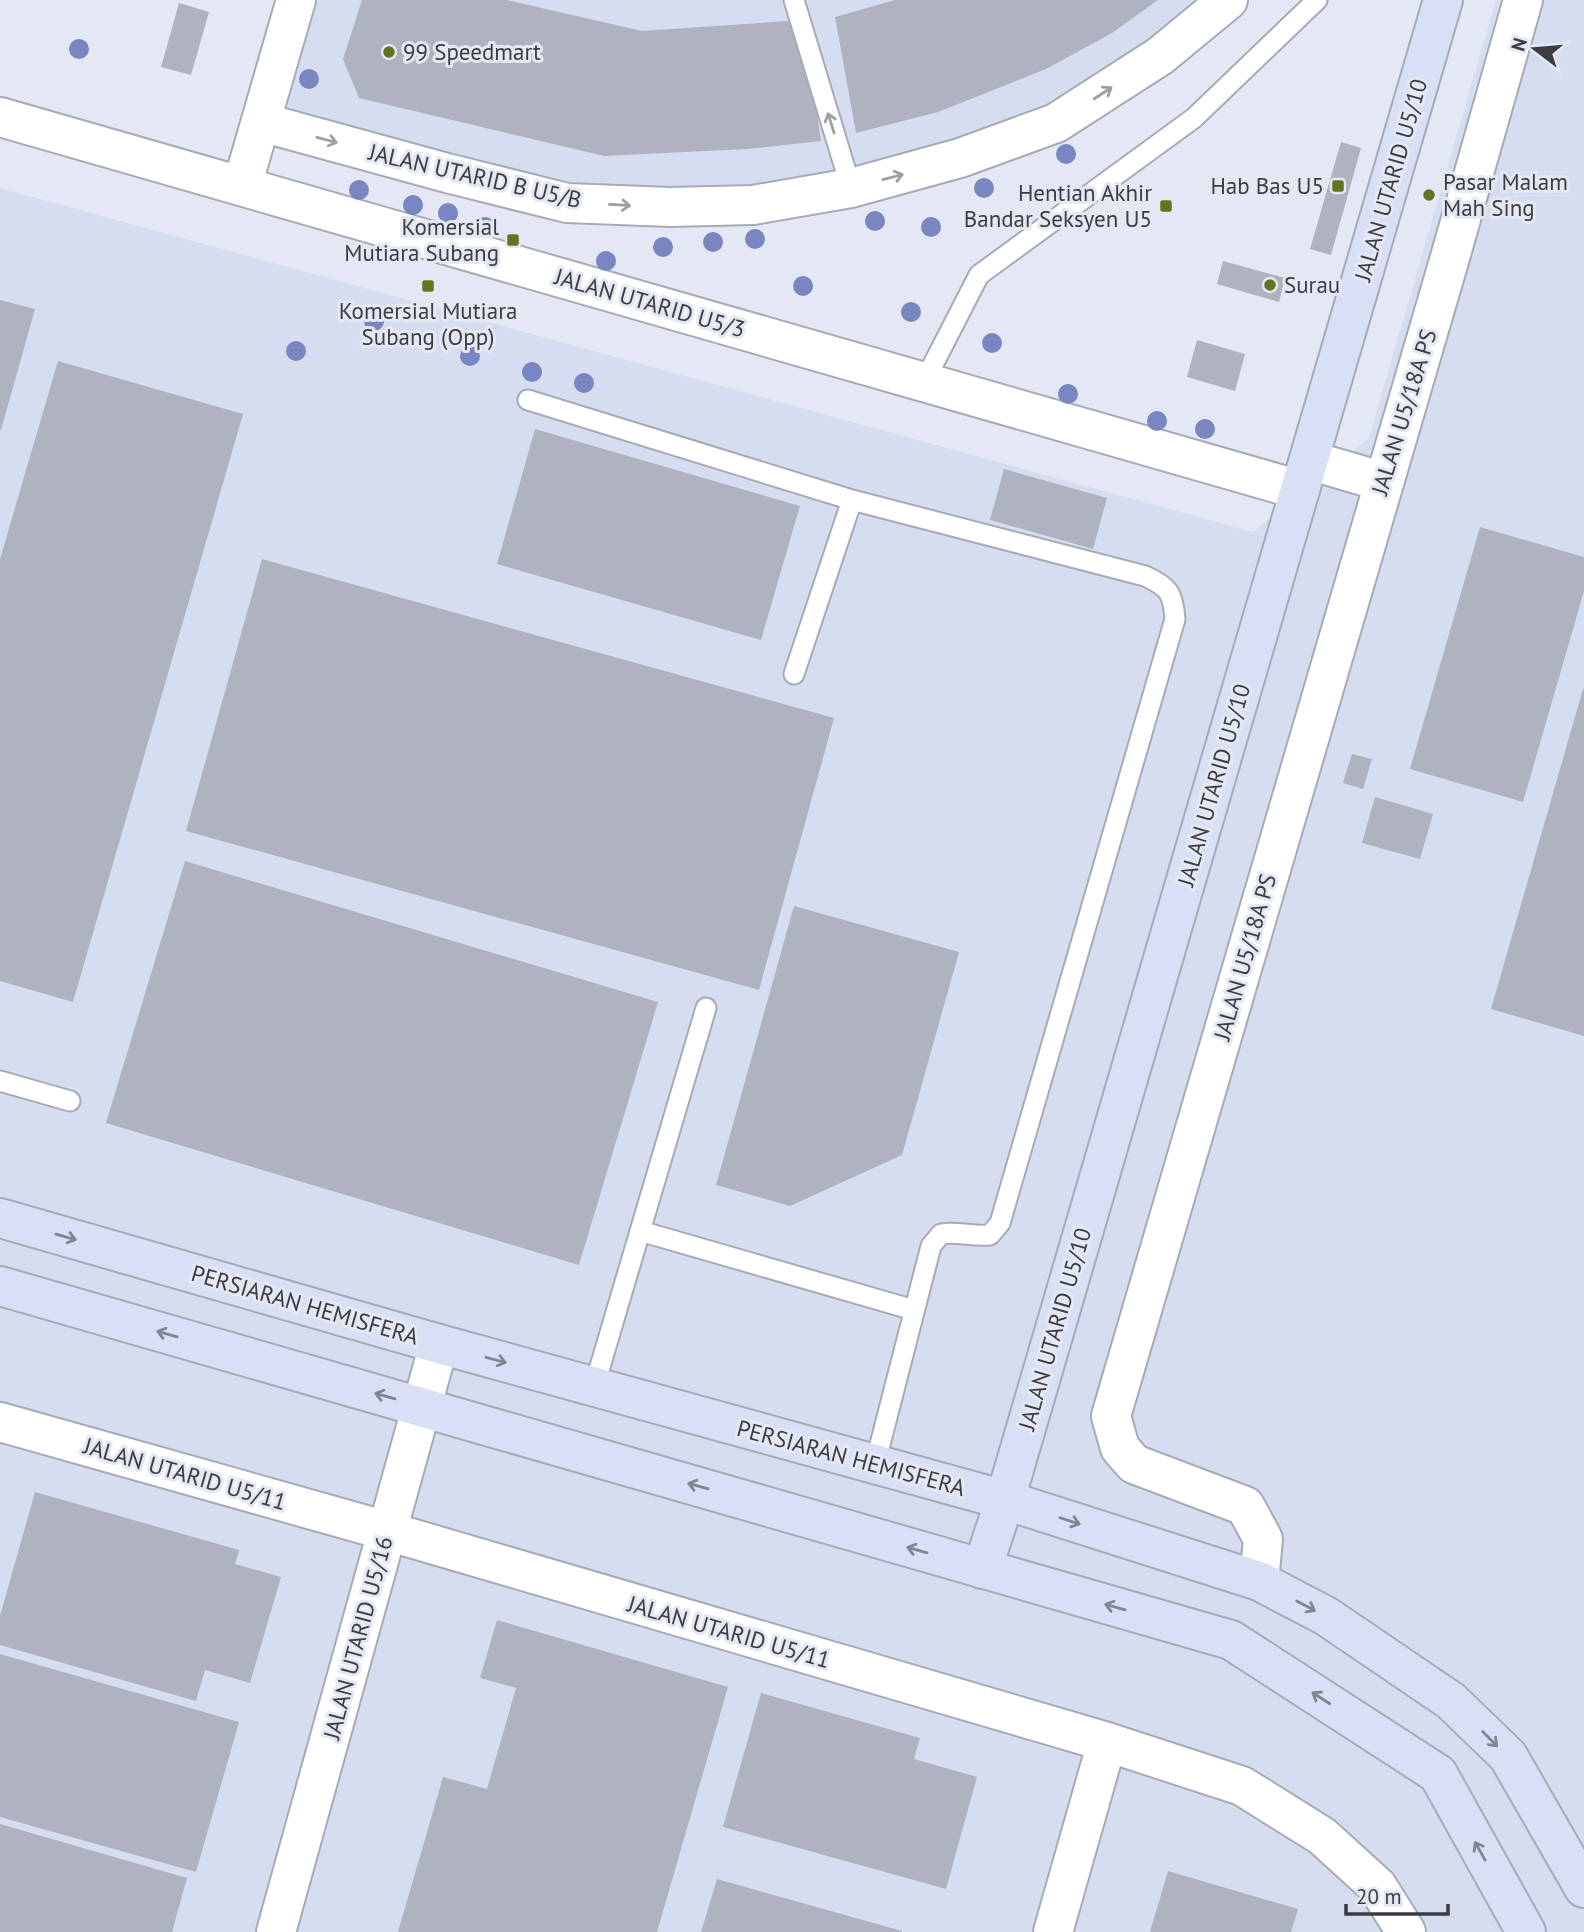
<svg xmlns="http://www.w3.org/2000/svg" width="1584" height="1932" viewBox="0 0 1584 1932" font-family="'PT Sans',sans-serif">
<style>
.built{fill:#d6ddf0}
.building{fill:#afb3bf}
.lines{fill:none;stroke-linecap:round;stroke-linejoin:round}
.lane-casing{stroke:#a6abb6;stroke-width:23}
.street-casing{stroke:#a6abb6;stroke-width:42}
.secondary-casing{stroke:#a6abb6;stroke-width:42}
.lane{stroke:#fff;stroke-width:19}
.street{stroke:#fff;stroke-width:38}
.secondary{stroke:#d9e0f6;stroke-width:38}
.tree{fill:#7986c1}
.oneway{stroke:#9d9ea0}
.oneway2{stroke:#828693}
.poi-dot{fill:#64731f;stroke:#e3e8f4;stroke-width:2.5}
.labels{text-anchor:middle;stroke-width:6;stroke-linejoin:round;paint-order:stroke}
.poi-label{font-size:23px;fill:#3b3d42;stroke:#e3e8f4;text-anchor:start}
.street-label{font-size:23px;fill:#3b3d42;stroke:#e3e8f4}
</style>
<rect width="100%" height="100%" fill="#e3e8f4"/>
<path class="built" d="M312 0H1205L1053 110 953 146 751 192H575L279 111Z
M1496 0H1584V1932H0V188L1253 532 1369 438Z"/>
<path class="building" d="M362 0H507L642 31 803 20 821 141 747 149 604 156 359 98 343 59Z
M895 0H1158L1112 33 1046 69 938 112 856 133 835 17Z
M179 3 209 12 191 75 161 67Z
M1341 142 1361 148 1331 255 1310 249Z
M1223 261 1285 278 1279 302 1217 284Z
M0 300 35 309 1 430 0 429Z
M1197 340 1245 354 1235 391 1187 377Z
M58 361 243 414 73 1002 0 981V559Z
M535 429 800 506 761 640 497 564Z
M1004 469 1107 498 1093 549 990 520Z
M1480 527 1584 557V591L1523 802 1410 769Z
M262 559 834 718 759 990 186 831Z
M1583 689H1584V1036L1491 1009Z
M1352 754 1372 759 1363 789 1343 783Z
M1375 797 1433 814 1420 859 1362 843Z
M185 861 658 1002 579 1265 106 1123Z
M794 906 959 952 902 1155 790 1206 716 1185Z
M35 1492 239 1550 235 1564 281 1577 250 1683 205 1670 196 1701 0 1645V1616Z
M497 1620 728 1687 657 1932H398L443 1777 487 1789 516 1688 480 1678Z
M0 1654 239 1722 196 1872 0 1817Z
M761 1693 920 1738 914 1759 977 1777 946 1889 723 1827Z
M0 1824 187 1878 172 1932H0Z
M1168 1871 1298 1909 1291 1932H1150Z
M717 1879 902 1931V1932H701Z"/>
<g class="lines">
<defs>
<path id="lane" d="M794 0 851 188
M924 382 979 275 1194 118 1317 0
M528 400 852 500 1145 576C1169 587 1173 593 1175 619L1000 1223 990 1235C973 1237 958 1231 941 1234L931 1246 875 1464
M794 674 852 500
M0 1081 70 1101
M640 1231 914 1310
M594 1387 706 1008"/>
<path id="street" d="M0 117 1300 490
M261 122 447 173 567 203 670 207 753 205 851 188 960 158 1056 123 1160 56 1228 0
M242 186 296 0
M1309 460 1384 482
M0 1422 387 1531 1107 1742 1242 1786 1322 1836 1377 1886 1406 1932
M1259 1581 1263 1539 1245 1506 1134 1464 1120 1448 1111 1416 1451 254 1523 0
M276 1932 439 1344
M1053 1932 1107 1742"/>
<path id="secondary" d="M0 1218 439 1344 1005 1500 1259 1581 1326 1616 1451 1701 1508 1756 1584 1888
M0 1286 1231 1640 1438 1774 1526 1932
M982 1569 1005 1500 1443 0"/>
</defs>
<use href="#lane" class="lane-casing"/>
<use href="#street" class="street-casing"/>
<use href="#secondary" class="secondary-casing"/>
<use href="#lane" class="lane"/>
<use href="#street" class="street"/>
<use href="#secondary" class="secondary"/>
</g>
<g class="tree">
<circle cx="79" cy="49" r="10"/>
<circle cx="309" cy="79" r="10"/>
<circle cx="1066" cy="154" r="10"/>
<circle cx="984" cy="188" r="10"/>
<circle cx="359" cy="190" r="10"/>
<circle cx="413" cy="205" r="10"/>
<circle cx="448" cy="213" r="10"/>
<circle cx="875" cy="221" r="10"/>
<circle cx="485" cy="227" r="10"/>
<circle cx="931" cy="227" r="10"/>
<circle cx="755" cy="239" r="10"/>
<circle cx="713" cy="242" r="10"/>
<circle cx="663" cy="247" r="10"/>
<circle cx="606" cy="261" r="10"/>
<circle cx="803" cy="286" r="10"/>
<circle cx="911" cy="312" r="10"/>
<circle cx="374" cy="321" r="10"/>
<circle cx="992" cy="343" r="10"/>
<circle cx="296" cy="351" r="10"/>
<circle cx="470" cy="356" r="10"/>
<circle cx="532" cy="372" r="10"/>
<circle cx="584" cy="383" r="10"/>
<circle cx="1068" cy="394" r="10"/>
<circle cx="1157" cy="421" r="10"/>
<circle cx="1205" cy="429" r="10"/>
</g>
<defs><path id="oneway-shaft" d="M-6 0H5M1.5-3L5.5 0L1.5 3" fill="none" stroke-width="1.6" stroke-linecap="round" stroke-linejoin="round" transform="scale(1.75)"/></defs>
<g class="oneway">
<use href="#oneway-shaft" transform="translate(1103 93) rotate(-33)"/>
<use href="#oneway-shaft" transform="translate(831 123) rotate(-107)"/>
<use href="#oneway-shaft" transform="translate(327 140) rotate(15)"/>
<use href="#oneway-shaft" transform="translate(893 177) rotate(-15)"/>
<use href="#oneway-shaft" transform="translate(620 205) rotate(3)"/>
</g>
<g class="oneway2">
<use href="#oneway-shaft" transform="translate(66 1237) rotate(16)"/>
<use href="#oneway-shaft" transform="translate(167 1334) rotate(-164)"/>
<use href="#oneway-shaft" transform="translate(496 1360) rotate(15)"/>
<use href="#oneway-shaft" transform="translate(385 1396) rotate(-164)"/>
<use href="#oneway-shaft" transform="translate(698 1486) rotate(-164)"/>
<use href="#oneway-shaft" transform="translate(1070 1521) rotate(18)"/>
<use href="#oneway-shaft" transform="translate(917 1550) rotate(-164)"/>
<use href="#oneway-shaft" transform="translate(1306 1606) rotate(28)"/>
<use href="#oneway-shaft" transform="translate(1115 1607) rotate(-164)"/>
<use href="#oneway-shaft" transform="translate(1321 1698) rotate(-147)"/>
<use href="#oneway-shaft" transform="translate(1490 1739) rotate(45)"/>
<use href="#oneway-shaft" transform="translate(1480 1851) rotate(-119)"/>
</g>
<g class="poi-dot">
<circle cx="389" cy="52" r="7"/>
<rect x="1331" y="179" width="14" height="14" rx="3.5"/>
<circle cx="1429" cy="195" r="7"/>
<rect x="1159" y="199" width="14" height="14" rx="3.5"/>
<rect x="506" y="233" width="14" height="14" rx="3.5"/>
<circle cx="1270" cy="285" r="7"/>
<rect x="421" y="279" width="14" height="14" rx="3.5"/>
</g>
<g class="labels">
<g class="poi-label">
<text x="403" y="60">99 Speedmart</text>
<text x="1443" y="190">Pasar Malam<tspan x="1443" dy="26">Mah Sing</tspan></text>
<text x="1324" y="194" text-anchor="end">Hab Bas U5</text>
<text x="1152" y="201" text-anchor="end">Hentian Akhir<tspan x="1152" dy="26">Bandar Seksyen U5</tspan></text>
<text x="499" y="235" text-anchor="end">Komersial<tspan x="499" dy="26">Mutiara Subang</tspan></text>
<text x="1284" y="293">Surau</text>
<text x="428" y="319" text-anchor="middle">Komersial Mutiara<tspan x="428" dy="26">Subang (Opp)</tspan></text>
</g>
<g class="street-label">
<text transform="translate(475 176) rotate(13)" y="8">JALAN UTARID B U5/B</text>
<text transform="translate(1391 180) rotate(-74)" y="8">JALAN UTARID U5/10</text>
<text transform="translate(650 303) rotate(16)" y="8">JALAN UTARID U5/3</text>
<text transform="translate(1404 412) rotate(-73)" y="8">JALAN U5/18A PS</text>
<text transform="translate(1214 785) rotate(-74)" y="8">JALAN UTARID U5/10</text>
<text transform="translate(1245 957) rotate(-74)" y="8">JALAN U5/18A PS</text>
<text transform="translate(305 1305) rotate(16)" y="8">PERSIARAN HEMISFERA</text>
<text transform="translate(1055 1329) rotate(-74)" y="8">JALAN UTARID U5/10</text>
<text transform="translate(851 1458) rotate(15)" y="8">PERSIARAN HEMISFERA</text>
<text transform="translate(185 1474) rotate(16)" y="8">JALAN UTARID U5/11</text>
<text transform="translate(729 1632) rotate(16)" y="8">JALAN UTARID U5/11</text>
<text transform="translate(358 1638) rotate(-75)" y="8">JALAN UTARID U5/16</text>
</g>
</g>
<g transform="translate(1535 49) rotate(286)" stroke="#e3e8f4" stroke-width="5" paint-order="stroke">
<path d="M0-5L12 26L0 18L-12 26Z" fill="#3b3d42"/>
<text y="-10" font-size="19" font-weight="bold" text-anchor="middle" fill="#3b3d42">N</text>
</g>
<path d="M1346 1904v10h102v-10" fill="none" stroke="#3b3d42" stroke-width="3.5"/>
<text x="1356" y="1904" font-size="21" fill="#3b3d42" stroke="#e3e8f4" stroke-width="5" paint-order="stroke">20 m</text>
</svg>
